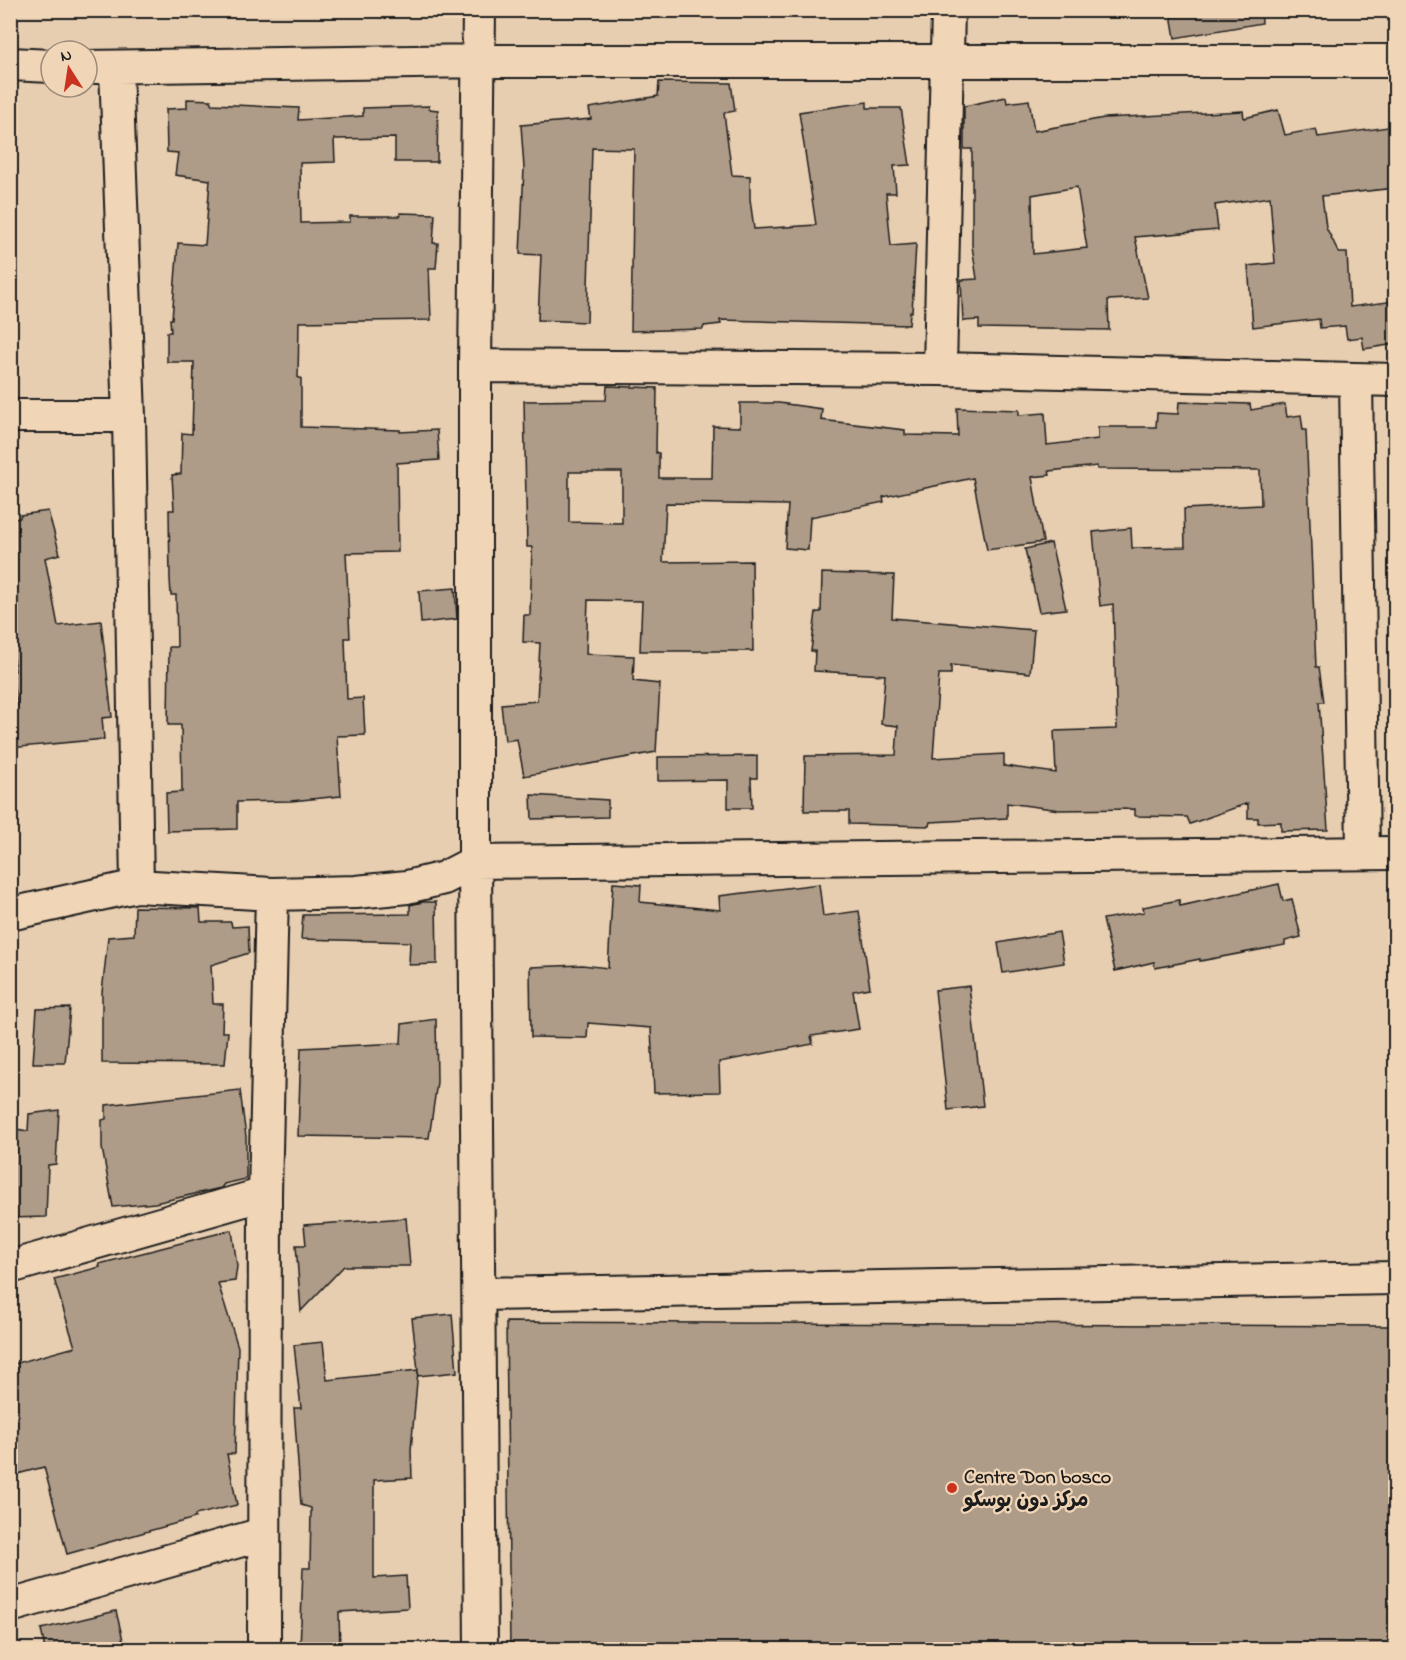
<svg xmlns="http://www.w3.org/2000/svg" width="1406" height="1660" viewBox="0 0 1406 1660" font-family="'Indie Flower','Playpen Sans Arabic',sans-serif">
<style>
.building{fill:#af9c88;stroke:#1c1c1c;stroke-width:1.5;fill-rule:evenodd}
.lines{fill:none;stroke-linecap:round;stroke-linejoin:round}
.minor-casing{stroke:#1c1c1c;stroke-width:36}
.minor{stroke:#f0d5b7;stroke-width:32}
.poi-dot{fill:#c8321e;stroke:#f0d5b7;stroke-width:2}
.labels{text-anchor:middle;stroke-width:4.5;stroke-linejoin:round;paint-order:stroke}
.poi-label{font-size:20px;font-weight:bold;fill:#1c1c1c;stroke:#f0d5b7;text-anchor:start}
</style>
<rect width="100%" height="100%" fill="#e8ceb1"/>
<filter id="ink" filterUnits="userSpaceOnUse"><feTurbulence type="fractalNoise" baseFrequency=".0167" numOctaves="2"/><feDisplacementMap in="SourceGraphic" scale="12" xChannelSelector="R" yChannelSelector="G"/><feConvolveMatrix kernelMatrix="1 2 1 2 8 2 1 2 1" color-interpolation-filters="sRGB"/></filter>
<g filter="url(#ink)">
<path class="building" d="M1193 10H1261L1262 23 1175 38 1171 14Z
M659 82 731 83 735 111 724 113 732 175 750 176V199L754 229 816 225 799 112 867 102V108H901L910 165 894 166 896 193H886L891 246 916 244 912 312H910L909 325 720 320 721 324 704 326 703 329 631 331 634 149 592 148 587 322 538 320 541 255 520 254 524 168 521 125 591 119 589 108 658 96Z
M1006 97 1007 103 1029 100 1034 131 1104 118 1243 111 1244 118 1278 110 1285 135 1316 129 1318 137 1395 126V188L1322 196 1326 227 1339 253H1347L1350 307 1395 301V344L1364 349 1362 337 1347 339 1345 326 1320 328 1319 319 1253 327 1248 266 1275 263 1270 197 1215 205 1218 230 1135 237 1148 298 1108 300 1109 330 979 328V320L963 321 961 280 977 279 972 246V149H964V106ZM1077 187 1087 248 1033 254 1032 195Z
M187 99 211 100V104L299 108 298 120 363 116V108L429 106V109L438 110 437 162H395V138L334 139 335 162 300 163 301 223 350 222V216H400V213L435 214 433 243H438L436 268H429L431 320 299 322 298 378H301V427L400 430V432L437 430 439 460 397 463 398 552 346 553 350 638H345L347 699 363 698 365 735 337 736 341 796 291 801 237 802V829L167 831 166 793 182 792 181 725H168L169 647H177L176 595H171L170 579 169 510H174L172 475 181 474 182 433 192 434 194 362H167V332H171L170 319H172L178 243 205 245 210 180 175 175 178 153 167 152 166 109 187 108Z
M607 386 657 388 656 453H659V478H712L713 426 740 427V403H779L822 409 821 420 905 430V435L958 436 957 408 1019 410V415L1045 413 1047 445 1098 439V427H1156L1157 413 1178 414 1179 402 1250 404 1251 410 1285 404 1287 417 1301 415 1303 430H1306L1316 667H1319L1324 702H1319L1328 830 1281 831V822L1258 823V818H1248V803L1190 824 1187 817 1135 816V809L1060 810 1007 803V818L930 822 929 826 849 824V811H804L805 756 896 755 898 726 881 724 885 675 814 671 815 651H811L816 612H821L822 573 894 575 892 618 1034 630 1030 673 951 665V674H939L933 758 1004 754V766L1056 773 1054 731 1117 729 1113 604 1100 606 1093 532 1131 528 1132 548 1185 547 1184 509 1261 505 1260 470 1097 469V466L1049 471 1050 475 1032 477 1043 542 987 550 973 478 883 497 884 502 810 517 808 550 785 548 788 505 666 503 663 562 752 561 753 651H640L642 601 588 600 586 654 634 656 633 681 660 684 656 752 524 776 517 739 505 741 501 704 537 701 540 643 523 642 524 615H530L532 547H527L524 401 606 400ZM569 472H622V523L569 522Z
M48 511 60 554 45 558 58 626 101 621 112 717 102 718 104 739 10 748V706L17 705 11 671H15L10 638V520L20 518V515Z
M1051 543 1066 609 1039 612 1025 549Z
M455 588 457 619 421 623 419 591Z
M757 756V778H751L752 808H728V780L658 781V757Z
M531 795 608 800V817L532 819Z
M613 883 641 885 640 902 720 910 719 896 819 884 823 916 859 911 870 988 853 991 859 1029 811 1036 813 1044 719 1062 720 1092 654 1093 651 1028 588 1023 587 1038 531 1037 530 967 582 965 608 968Z
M1279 884 1283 901 1292 899 1301 937 1285 941V945L1200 961V959L1155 968 1154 962 1115 971 1103 919 1144 912 1143 907 1179 900 1180 906Z
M423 902H436L437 964 409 965 410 942 301 939 303 915 410 914V905Z
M135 907 200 908 201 922H231L232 927 248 926 249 953 211 965 213 1004H223L222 1032H228L225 1064 102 1063V993L108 937 134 935Z
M1059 932 1064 963 1003 973 998 943Z
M969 986 983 1106 948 1110 935 990Z
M70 1008 65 1063H33L37 1009Z
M436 1019 437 1082 429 1138 298 1136 301 1048 401 1043 402 1024Z
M240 1090 246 1137V1179L224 1184 221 1188 155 1203 113 1207 102 1148V1120L106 1119V1105Z
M59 1110 56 1164 48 1165 46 1217 10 1218V1128L28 1131 29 1114Z
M406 1218 410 1266H344L301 1311 296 1245H306L304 1225Z
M232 1230 237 1266 235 1281 218 1283 238 1347 235 1454H227L237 1505 195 1515V1518L67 1554 44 1467 10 1476V1365L75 1347 54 1279 100 1267 99 1264Z
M452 1314 457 1372 418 1376V1370L411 1450 412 1478 374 1480V1578L406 1576 408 1608 339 1612 340 1650H300L303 1568H310L311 1508 301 1505 294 1408H301L294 1345 323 1342 327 1380 418 1370 412 1318Z
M506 1322 1395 1326V1650H510Z
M116 1611 123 1640 85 1650H45L41 1629Z"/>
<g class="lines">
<defs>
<path id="minor" d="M479 10 475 366V862L481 1650
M10 64 51 66
M87 67 480 61H1396
M116 68 129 416 137 886
M475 366 940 369 1396 380
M940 369 948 10
M1356 380 1363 853
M10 416H129
M10 914 137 886 272 894 356 892 407 887 444 878 475 862 1396 853
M10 1267 265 1194
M480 1294 1396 1278
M10 1606 263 1534
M264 1650 265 1194 272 894"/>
</defs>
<use href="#minor" class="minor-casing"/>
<use href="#minor" class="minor"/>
</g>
</g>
<circle class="poi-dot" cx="952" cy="1488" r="6"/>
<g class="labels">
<g class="poi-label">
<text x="964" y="1483">Centre Don bosco<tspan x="964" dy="23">مركز دون بوسكو</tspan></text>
</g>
</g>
<rect width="1406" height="1660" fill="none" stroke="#f0d5b7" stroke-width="36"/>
<rect x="18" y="18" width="1370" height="1624" fill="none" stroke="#1c1c1c" stroke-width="2" filter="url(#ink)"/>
<g transform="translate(69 69) rotate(348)"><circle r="28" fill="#f0d5b7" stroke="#9b8b79" stroke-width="1.5"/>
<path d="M0-4.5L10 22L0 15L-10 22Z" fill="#c8321e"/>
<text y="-9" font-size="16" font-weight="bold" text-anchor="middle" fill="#1c1c1c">N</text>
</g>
</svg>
